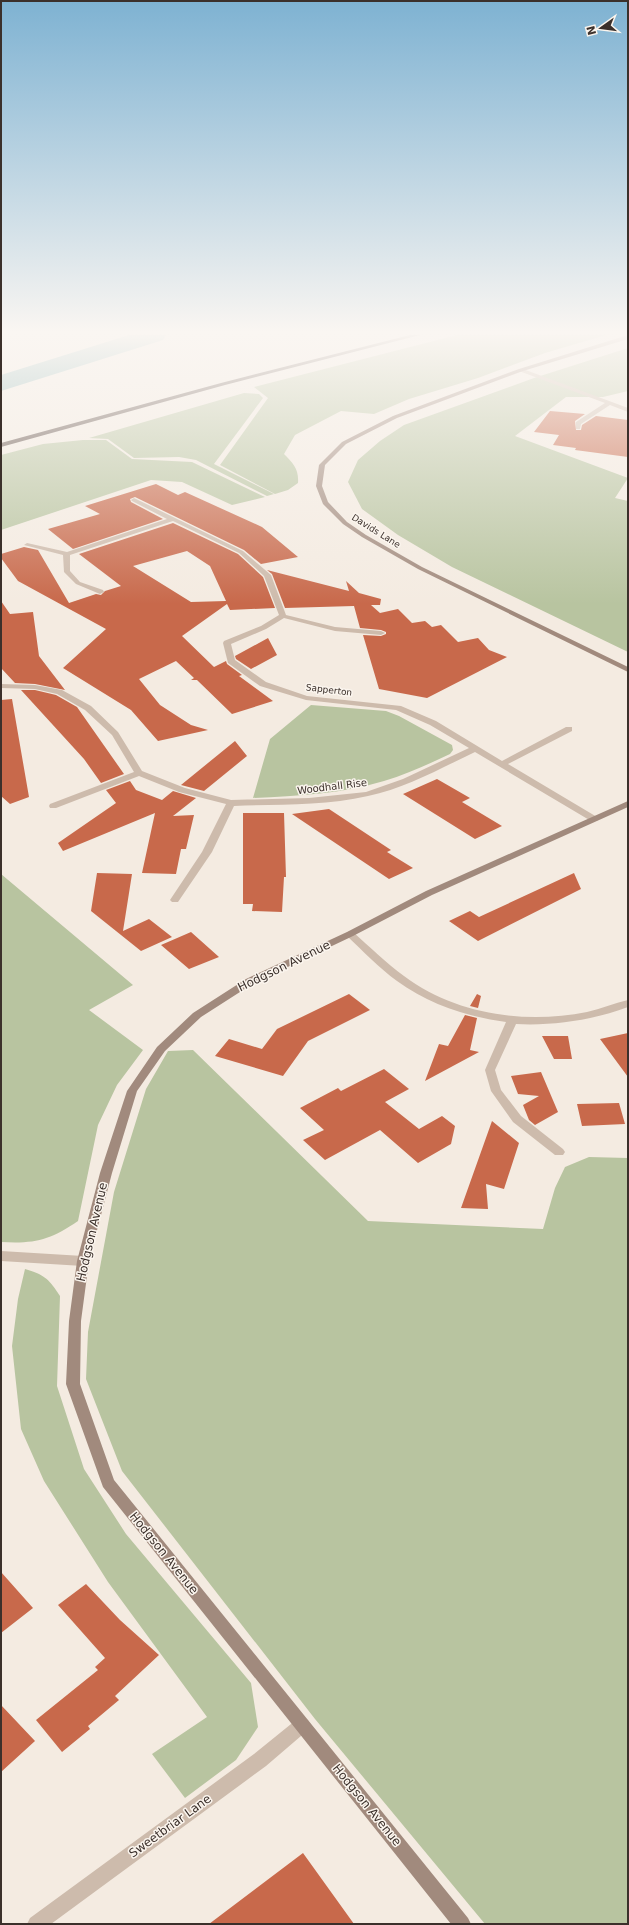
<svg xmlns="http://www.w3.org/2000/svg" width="629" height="1925" viewBox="0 0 629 1925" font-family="'DejaVu Sans',sans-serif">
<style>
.green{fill:#b8c4a0}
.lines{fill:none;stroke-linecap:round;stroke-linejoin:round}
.river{fill:#7fb0b2;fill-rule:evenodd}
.building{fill:#c8694b;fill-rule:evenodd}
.street{fill:#cdbbac;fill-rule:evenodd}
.secondary{fill:#a18a7d;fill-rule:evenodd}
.highway{fill:#5c4a42;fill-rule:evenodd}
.labels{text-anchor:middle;stroke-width:3;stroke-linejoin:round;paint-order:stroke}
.far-street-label{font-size:9px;fill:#3b302b;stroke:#fbf5ee}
.street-label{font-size:10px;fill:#3b302b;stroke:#fbf5ee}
.near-street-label{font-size:12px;fill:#3b302b;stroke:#fbf5ee}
</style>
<rect width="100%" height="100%" fill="#f4ebe1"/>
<path class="green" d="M457 335H606L545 353 478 378 409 399 374 414 341 411 295 435 284 454C293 463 299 469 298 483L288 490 275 494 220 465 268 398 254 387Z
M628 348V391L603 397H566L515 436 628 478 615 498 628 501V652L452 567 398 535 362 509 348 482 358 460 380 441 404 425 534 378Z
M244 393 259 394 263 398 214 464 274 494 267 496 196 460 179 457 134 458 108 439 89 438Z
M83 440H106L132 459 192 462 265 497 232 505 182 482 151 480 1 530V455L43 444Z
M311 705 386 711 399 716 452 745 453 750 450 754C429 764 407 774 384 781 342 794 297 796 253 798L270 739Z
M1 874 133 985 89 1010 143 1050 117 1085 98 1125 78 1221C50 1240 35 1244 1 1242Z
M193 1050 368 1221 543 1229 555 1188 565 1167 589 1157 628 1158V1924H485L315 1719 122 1471 86 1379 88 1332 114 1192 146 1089 168 1051Z
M25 1269C45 1275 49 1279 60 1296L57 1386 84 1469 126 1534 251 1683 258 1727 236 1760 185 1798 152 1754 207 1717 108 1582 44 1481 21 1429 12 1346 18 1299Z"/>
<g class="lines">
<path class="river" d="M129 335H166L163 340 1 391V375Z"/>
</g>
<path class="building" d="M550 411 585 414 575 421 576 430H581L582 425 596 416 628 420V457L575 450 576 448 553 445 559 435 534 432Z
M156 484 178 495 185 492 262 527 298 557 261 564 244 550 135 497 130 499 131 502 163 519 73 549 48 529 100 514 85 506Z
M173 523 238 554 263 577 275 608 230 610 227 604 182 636 214 667 226 661 227 664 242 675 239 676 273 701 232 714 197 680H191L194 678 176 661 139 679 160 705 191 725 208 730 158 741 131 710 63 668 106 629 18 581 1 558V554L24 547 38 550 69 603 96 594 101 595 105 591 121 586 79 554ZM187 551 210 566 226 601 191 602 133 566Z
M267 570 349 591 346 581 359 593 381 599 380 605H371L380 613 398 609 412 623 425 621 432 627 441 625 458 642 478 638 489 650 507 657 427 698 379 689 363 635 381 636 386 634V632L381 630 360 628 354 606 285 608 272 574Z
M1 601 10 614 33 612 39 656 65 690 35 684 15 683 1 668Z
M268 638 277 655 251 669 236 659 235 656Z
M21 690H35L56 695 77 707 124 774 101 783 84 759Z
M12 699 29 797 10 804 1 796V700Z
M235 741 247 756 204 791 181 785Z
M437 779 470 798 462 802 502 826 475 839 403 794Z
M130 781 136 790 162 800 173 791 196 798 173 816 194 815 186 849H181L176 874 142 873 155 813 63 851 58 843 116 803 106 790Z
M329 809 391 850 387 852 413 868 389 879 292 814Z
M243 813H284L286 877H284L282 912 252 911 253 904H243Z
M97 873 132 874 123 931 149 919 172 937 141 951 91 911Z
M574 873 581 889 478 941 449 921 470 911 479 917Z
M191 932 219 957 189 969 161 945Z
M349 994 370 1010 308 1041 283 1076 215 1056 229 1039 262 1049 277 1029Z
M477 994 481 996 478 1008 470 1006Z
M465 1015 477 1018 470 1050 479 1052 425 1081 439 1044 448 1046Z
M628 1033V1077L600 1039Z
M542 1036H568L572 1059H554Z
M384 1069 409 1089 385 1102 419 1129 442 1116 455 1126 451 1144 418 1163 380 1130 325 1160 303 1140 324 1130 300 1108 338 1088 341 1091Z
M541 1072 558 1112 535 1125 529 1120 523 1105 539 1096 518 1094 511 1076Z
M619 1103 625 1124 582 1126 577 1104Z
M492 1121 519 1143 504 1189 486 1184 488 1209 461 1208Z
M1 1572 33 1608 1 1633Z
M86 1584 120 1620 159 1655 115 1696 119 1700 88 1726 90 1729 62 1752 36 1720 98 1670 95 1667 105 1658 58 1605Z
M1 1705 35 1741 1 1772Z
M303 1853 354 1924H209Z"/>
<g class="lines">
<path class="street" d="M519 369H523L628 408V412L610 405 581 424 580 429H576V422L605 403 519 371Z
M134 498 243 551 271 575 286 615 335 627 381 631 385 633 381 635 335 631 284 618 266 629 231 644 235 660 266 682 307 696 401 706 436 721 502 761 566 727H572V731L508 764 597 817 598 819 597 821H591L475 752C441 768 406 788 368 796 325 806 278 804 234 806L212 852 178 902H172L170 900 202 852 226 804 179 792 139 776 56 808H50L49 806 50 804 134 772 112 735 85 710 57 694 35 689 1 688V684L35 685 62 690 91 706 118 732 142 771 185 788 231 800 309 798 366 792 403 779 469 748 430 725 396 710 306 700 260 686 228 663 223 643 224 641 261 626 279 615 264 576 239 553 173 521 70 555V571L80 582 103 590 104 592 100 594 76 584 64 572 63 555 24 545 27 543 67 552 167 519 132 501 131 500Z
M350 931 353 932C370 947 386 963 404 976 456 1015 525 1024 587 1012 601 1009 614 1003 628 1000V1007C593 1020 553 1026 516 1024L495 1070 501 1090 521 1116 563 1149 565 1152 563 1155H555L513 1122 491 1091 485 1070 506 1022C468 1017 428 1004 397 981 379 968 363 951 347 936L345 934Z
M1 1251 83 1256 87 1258 89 1261 87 1264 83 1266 1 1261Z
M302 1717 308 1720 310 1725 308 1730 266 1766 51 1924H27L30 1918 254 1754 296 1720Z"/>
<path class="secondary" d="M628 335V339L523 371 397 418 346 444 325 465 322 486 328 502 347 522 366 535 422 567 628 667V672L418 569 362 537 343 524 323 504 316 486 319 465 342 442 393 416 519 369Z
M628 801V807L432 895 353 936 254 983 201 1017 165 1051 137 1091 112 1173 89 1261 81 1321 80 1384 114 1480 468 1918 471 1924H451L103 1487 66 1384 69 1321 77 1261 100 1173 127 1091 157 1047 193 1013 246 979 347 932 426 891Z"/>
<path class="highway" d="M410 335H420L225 385 1 447V443L221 383Z"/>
</g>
<linearGradient id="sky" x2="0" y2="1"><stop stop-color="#7eb2d2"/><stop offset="0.55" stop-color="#faf6f2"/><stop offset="1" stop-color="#faf6f2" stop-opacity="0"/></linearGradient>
<rect width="629" height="604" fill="url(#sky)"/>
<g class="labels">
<g class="far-street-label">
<text transform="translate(376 531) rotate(32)" y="3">Davids Lane</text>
<text transform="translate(329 690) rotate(7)" y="3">Sapperton</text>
</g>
<g class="street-label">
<text transform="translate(332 786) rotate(-7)" y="4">Woodhall Rise</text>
</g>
<g class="near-street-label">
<text transform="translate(284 966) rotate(-26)" y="4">Hodgson Avenue</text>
<text transform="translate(92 1232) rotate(-77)" y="4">Hodgson Avenue</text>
<text transform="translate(164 1553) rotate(51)" y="4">Hodgson Avenue</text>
<text transform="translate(367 1805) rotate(51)" y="4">Hodgson Avenue</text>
<text transform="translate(170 1826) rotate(-36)" y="4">Sweetbriar Lane</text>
</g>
</g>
<rect width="629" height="1925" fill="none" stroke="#3b302b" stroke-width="4"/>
<g transform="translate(601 28) rotate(256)" stroke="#fbf5ee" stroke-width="3" paint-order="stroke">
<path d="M0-3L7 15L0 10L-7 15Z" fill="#3b302b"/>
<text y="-6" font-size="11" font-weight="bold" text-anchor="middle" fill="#3b302b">N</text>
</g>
</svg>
